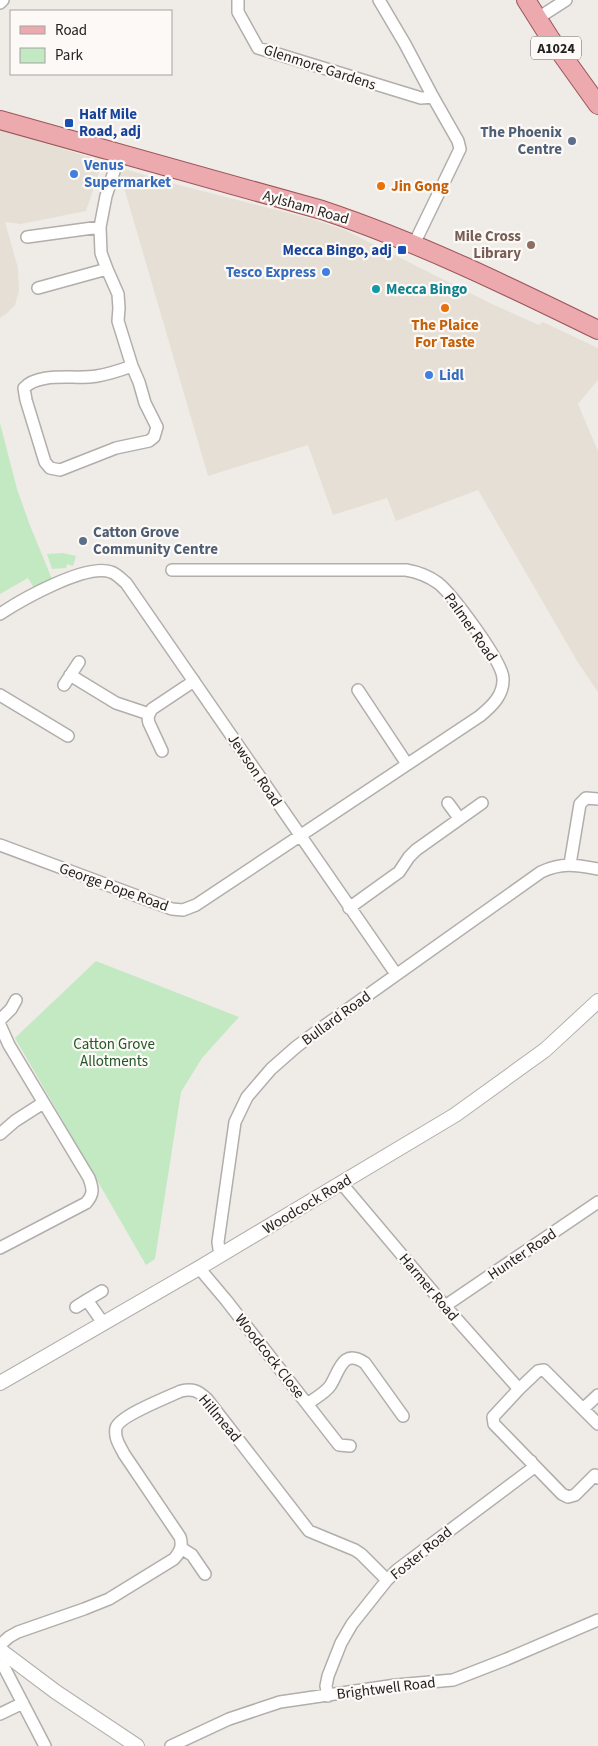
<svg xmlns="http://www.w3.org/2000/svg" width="598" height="1746" viewBox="0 0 598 1746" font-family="'Source Sans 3',sans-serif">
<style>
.built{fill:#e6dfd5}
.green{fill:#c2e9c2}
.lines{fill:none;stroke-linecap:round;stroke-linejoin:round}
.minor-casing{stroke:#b1aeab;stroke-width:14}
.tertiary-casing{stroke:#b1aeab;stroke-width:16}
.primary-casing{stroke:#9d5559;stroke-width:20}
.minor{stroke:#fff;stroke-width:11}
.tertiary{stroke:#fff;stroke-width:14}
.primary{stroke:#ecaaae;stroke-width:18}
.transit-dot{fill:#1a4fb4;stroke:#fcf9f6;stroke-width:2}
.service-dot{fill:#5c6f8a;stroke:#fcf9f6;stroke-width:2}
.shop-dot{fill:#3f7fe0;stroke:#fcf9f6;stroke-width:2}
.food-dot{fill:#e8710a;stroke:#fcf9f6;stroke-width:2}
.education-dot{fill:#8d6e63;stroke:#fcf9f6;stroke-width:2}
.culture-dot{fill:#0f9aa8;stroke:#fcf9f6;stroke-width:2}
.labels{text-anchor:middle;stroke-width:4.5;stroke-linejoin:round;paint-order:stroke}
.shield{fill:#fcf9f6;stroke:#646260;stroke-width:1}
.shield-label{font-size:14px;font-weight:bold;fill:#232220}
.street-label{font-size:15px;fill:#232220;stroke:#fcf9f6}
.transit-label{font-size:15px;font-weight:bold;fill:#164399;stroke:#fcf9f6;text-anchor:start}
.service-label{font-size:15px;font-weight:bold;fill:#4e5e75;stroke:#fcf9f6;text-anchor:end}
.shop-label{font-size:15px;font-weight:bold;fill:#366cbe;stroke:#fcf9f6;text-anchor:start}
.food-label{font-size:15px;font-weight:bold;fill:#c56008;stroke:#fcf9f6;text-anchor:start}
.education-label{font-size:15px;font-weight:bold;fill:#785e54;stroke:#fcf9f6;text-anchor:end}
.culture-label{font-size:15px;font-weight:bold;fill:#0d838f;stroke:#fcf9f6;text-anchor:start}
.park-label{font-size:15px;fill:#215726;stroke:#fcf9f6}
</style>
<rect width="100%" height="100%" fill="#efece8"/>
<path class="built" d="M0 130 103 161 86 211 21 224 5 222 18 268 19 291 15 305 6 314 0 318Z
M118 167 171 183 312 219 345 230 492 304 539 325 543 322 598 348V380L578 404 598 451V692L577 661 478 490 396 521 387 498 333 515 308 445 208 476Z"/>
<path class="green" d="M0 423 17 489 29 523 52 579 34 588 28 578 0 594Z
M63 553 76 556 73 566 67 564 66 568 52 569 47 554Z
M96 961 239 1017 202 1058 181 1092 155 1259 146 1265 15 1038Z"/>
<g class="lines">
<defs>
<path id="minor" d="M238 0V12L258 48 421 98 433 97
M379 0 405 44 433 97 458 141 460 149 414 244
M0 3 3 0
M538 18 566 0
M100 227 101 253 107 269
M27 237 100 227 106 196 120 153
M38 288 107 269 118 294 119 308 118 321 132 366 139 382 145 403 157 427 154 437 149 441 116 448 60 470 50 468 45 462 26 400 24 388C40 371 76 380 97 376 109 374 121 370 132 366
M0 614C21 600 86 563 111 572 117 574 121 579 126 583L396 974
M70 675 116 703 149 714
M64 685 79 662
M358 690 407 764
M0 695 68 736
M162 751 149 723C147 717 149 714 152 709L194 681
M448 803 459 818
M0 845 172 909 183 910 196 905 480 716C492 706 504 695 503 678 502 661 452 594 438 583 427 575 418 572 406 570H172
M570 864 580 804 586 798 598 799
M349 908 399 872 409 857 416 850 482 803
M0 1020 11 1009 16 1000
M0 1025 9 1045 89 1178C93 1189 94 1194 86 1203L0 1248
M0 1134 15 1121 43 1103
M342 1184 445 1306 519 1389 493 1417 494 1424 562 1494 568 1497 575 1495 595 1475 598 1478
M223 1254 219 1249 218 1242 235 1122 247 1097 271 1069 296 1047 320 1029 541 872C562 862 576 865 598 869
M199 1268 226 1300 339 1445 350 1446
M87 1300 102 1291
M445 1306 598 1202
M76 1307 87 1300 103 1323
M519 1389 538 1371 544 1370 598 1424
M307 1404C314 1399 325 1393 330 1386 339 1373 342 1347 365 1363L403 1416
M584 1408 598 1395
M181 1548 192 1555 205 1574
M0 1645 9 1637 18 1632 84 1609 109 1599 174 1559C180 1552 183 1546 180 1537L124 1454C120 1446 114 1438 116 1428 119 1416 168 1397 181 1391 193 1388 198 1391 207 1399L309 1531 355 1550 361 1554 387 1580
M8 1656 5 1662 4 1667 45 1746
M328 1696 326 1686 328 1676 341 1643 352 1624 387 1580 397 1570 533 1468 531 1461
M0 1714 23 1703
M171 1746 229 1719 280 1702 396 1685 453 1680 507 1659 598 1620"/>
<path id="tertiary" d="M0 1383 199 1268 455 1115 545 1050 598 1001
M0 1650 56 1692 137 1746"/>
<path id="primary" d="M526 0 550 38 598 105
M0 120 322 210C418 242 508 286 598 330"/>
</defs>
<use href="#minor" class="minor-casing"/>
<use href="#tertiary" class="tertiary-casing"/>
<use href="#primary" class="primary-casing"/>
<use href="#minor" class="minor"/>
<use href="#tertiary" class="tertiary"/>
<use href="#primary" class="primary"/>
</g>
<g class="transit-dot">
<rect x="64" y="118" width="10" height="10" rx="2.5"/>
<rect x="397" y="245" width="10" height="10" rx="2.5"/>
</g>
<g class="service-dot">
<circle cx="572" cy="141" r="5"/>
<circle cx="83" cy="541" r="5"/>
</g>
<g class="shop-dot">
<circle cx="74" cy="174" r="5"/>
<circle cx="326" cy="272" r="5"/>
<circle cx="429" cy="375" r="5"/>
</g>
<g class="food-dot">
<circle cx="381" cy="186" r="5"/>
<circle cx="445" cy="308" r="5"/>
</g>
<circle class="education-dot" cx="531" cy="245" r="5"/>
<circle class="culture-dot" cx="376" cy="289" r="5"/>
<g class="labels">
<rect class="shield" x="531" y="36.5" width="50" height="23" rx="4"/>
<g class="shield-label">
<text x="556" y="53">A1024</text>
</g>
<g class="street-label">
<text transform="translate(320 67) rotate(18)" y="5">Glenmore Gardens</text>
<text transform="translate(306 207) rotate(16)" y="5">Aylsham Road</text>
<text transform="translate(471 627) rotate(55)" y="5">Palmer Road</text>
<text transform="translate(255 770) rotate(56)" y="5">Jewson Road</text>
<text transform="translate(114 887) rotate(20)" y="5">George Pope Road</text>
<text transform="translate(336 1018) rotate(-36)" y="5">Bullard Road</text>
<text transform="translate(307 1204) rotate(-31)" y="5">Woodcock Road</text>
<text transform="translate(522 1254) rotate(-34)" y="5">Hunter Road</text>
<text transform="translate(429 1287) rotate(50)" y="5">Harmer Road</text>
<text transform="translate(270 1356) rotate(52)" y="5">Woodcock Close</text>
<text transform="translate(220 1418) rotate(50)" y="5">Hillmead</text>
<text transform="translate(421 1553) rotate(-39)" y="5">Foster Road</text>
<text transform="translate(386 1688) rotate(-7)" y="5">Brightwell Road</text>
</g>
<g class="transit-label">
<text x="79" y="119">Half Mile<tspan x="79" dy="17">Road, adj</tspan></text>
<text x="392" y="255" text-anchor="end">Mecca Bingo, adj</text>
</g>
<g class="service-label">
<text x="562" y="137">The Phoenix<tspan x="562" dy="17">Centre</tspan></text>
<text x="93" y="537" text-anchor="start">Catton Grove<tspan x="93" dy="17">Community Centre</tspan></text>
</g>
<g class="shop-label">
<text x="84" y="170">Venus<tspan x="84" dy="17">Supermarket</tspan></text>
<text x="316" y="277" text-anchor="end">Tesco Express</text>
<text x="439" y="380">Lidl</text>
</g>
<g class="food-label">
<text x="391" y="191">Jin Gong</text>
<text x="445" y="330" text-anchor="middle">The Plaice<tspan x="445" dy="17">For Taste</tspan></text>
</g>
<g class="education-label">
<text x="521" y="241">Mile Cross<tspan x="521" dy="17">Library</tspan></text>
</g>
<g class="culture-label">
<text x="386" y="294">Mecca Bingo</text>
</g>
<g class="park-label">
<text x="114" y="1049">Catton Grove<tspan x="114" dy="17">Allotments</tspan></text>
</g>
</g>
<rect x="10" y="10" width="162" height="65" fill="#fcf9f6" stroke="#a5a3a0"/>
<rect x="20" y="26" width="25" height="8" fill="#ecaaae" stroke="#a5a3a0"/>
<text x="55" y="35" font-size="15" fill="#232220">Road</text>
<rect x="20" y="48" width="25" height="15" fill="#c2e9c2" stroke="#a5a3a0"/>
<text x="55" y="60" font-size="15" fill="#232220">Park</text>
</svg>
